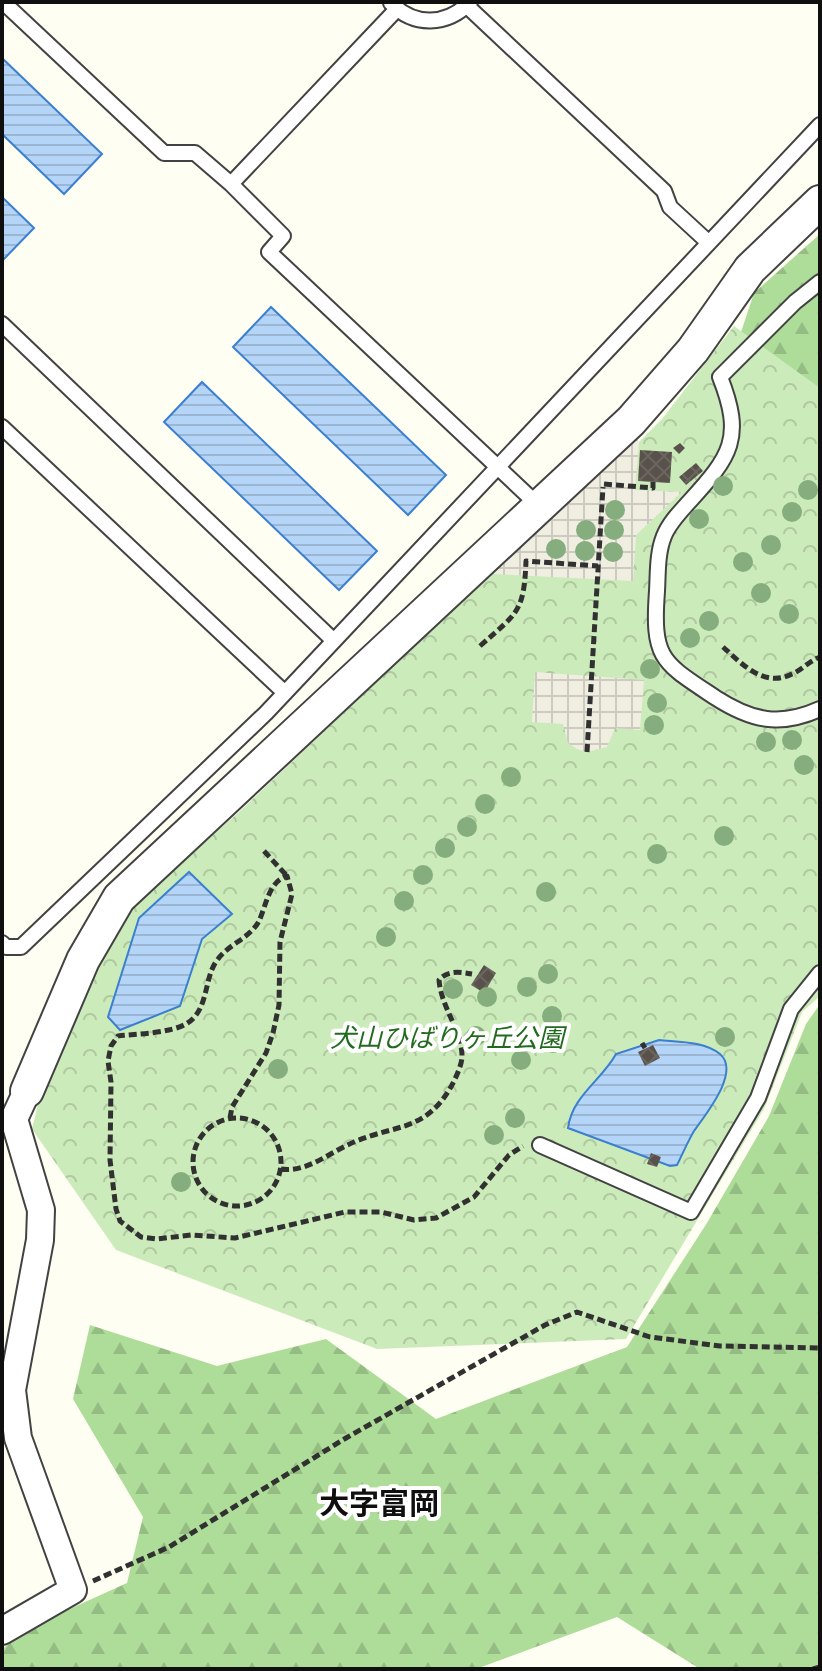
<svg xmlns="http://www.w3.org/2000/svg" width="822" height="1671" viewBox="0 0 822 1671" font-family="Spectral,'Noto Sans JP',serif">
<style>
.forest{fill:url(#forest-firs)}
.park{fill:url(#park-crowns)}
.plaza{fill:url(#plaza-grid)}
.water{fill:url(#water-rules);stroke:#3a7fd0;stroke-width:2}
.building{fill:url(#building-cross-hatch)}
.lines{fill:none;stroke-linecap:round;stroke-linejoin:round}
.service-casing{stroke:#424242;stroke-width:18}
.minor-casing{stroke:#424242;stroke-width:30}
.tertiary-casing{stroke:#424242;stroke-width:36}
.path{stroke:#313131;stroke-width:5;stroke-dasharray:8 4;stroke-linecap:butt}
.service{stroke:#fff;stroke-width:14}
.minor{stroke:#fff;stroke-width:26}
.tertiary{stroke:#fff;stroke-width:32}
.tree{fill:#85ad7d}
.labels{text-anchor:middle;stroke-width:8;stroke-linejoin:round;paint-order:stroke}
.park-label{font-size:26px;font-style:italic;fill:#226a1d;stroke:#fff}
.quarter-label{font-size:30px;font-weight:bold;fill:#0f0f0f;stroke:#fff}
</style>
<defs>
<pattern id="forest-firs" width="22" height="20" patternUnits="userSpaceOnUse" patternTransform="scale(2)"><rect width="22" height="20" fill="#aedc99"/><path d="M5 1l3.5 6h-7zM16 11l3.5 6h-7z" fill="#94bc83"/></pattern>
<pattern id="park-crowns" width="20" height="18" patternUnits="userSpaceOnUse" patternTransform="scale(2)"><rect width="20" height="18" fill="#ccebba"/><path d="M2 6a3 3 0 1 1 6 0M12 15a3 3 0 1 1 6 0" fill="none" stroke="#aec89f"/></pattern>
<pattern id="plaza-grid" width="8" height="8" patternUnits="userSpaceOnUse" patternTransform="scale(2)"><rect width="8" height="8" fill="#f0eee0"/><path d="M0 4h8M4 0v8" fill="none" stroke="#cdcbbf"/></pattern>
<pattern id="water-rules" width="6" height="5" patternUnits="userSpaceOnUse" patternTransform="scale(2)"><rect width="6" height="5" fill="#b5d5f8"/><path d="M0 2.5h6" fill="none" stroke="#9ab6d3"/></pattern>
<pattern id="building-cross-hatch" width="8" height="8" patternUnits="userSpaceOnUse" patternTransform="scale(2)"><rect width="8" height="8" fill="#58524b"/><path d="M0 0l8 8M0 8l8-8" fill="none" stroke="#6b6661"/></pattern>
</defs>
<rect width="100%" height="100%" fill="#fffef2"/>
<path class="forest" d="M820 234V461L738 341 754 293Z
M820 1004V1669H700L617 1617 476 1669H2V1650L21 1631 127 1583 143 1517 73 1399 90 1325 217 1366 326 1339 436 1419 627 1347 707 1223 769 1116 806 1024Z"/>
<path class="park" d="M734 326 820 388V996L802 1012 765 1107 626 1339 377 1349 116 1250 32 1129 40 1096 94 971 137 902 239 812 440 622 639 442 662 419Z"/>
<path class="plaza" d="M635 437 639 442 635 490 682 492 636 535 633 581 493 574 488 569Z
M535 672 644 680 640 730 615 728 607 747 587 752 577 749 568 743 563 724 532 722Z"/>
<path class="water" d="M2 58 102 154 64 194 2 134Z
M2 197 34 228 2 261Z
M271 307 446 475 408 515 233 347Z
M202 382 377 551 339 590 164 422Z
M189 872 232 914 202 939 180 1006 120 1030 108 1017 139 918Z
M659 1040C678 1042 704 1041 720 1054 741 1072 705 1115 694 1131 688 1141 683 1153 677 1165L670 1166 568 1128C572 1096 602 1080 616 1054Z"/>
<path class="building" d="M680 443 685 448 679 454 673 448Z
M640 450 672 452 670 483 638 481Z
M696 463 703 471 686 485 679 477Z
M484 965 496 973 484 993 471 985Z
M653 1045 660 1058 645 1066 638 1052Z
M651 1153 661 1157 657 1167 647 1164Z"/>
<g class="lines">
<defs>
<path id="service" d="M3 2 164 153H195L231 184 283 236 269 252 539 506
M391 3C414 27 447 26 470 2
M467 6 664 191 670 207 709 243
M231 184 397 9
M820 282 795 302 720 377C744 438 731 456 689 502 680 512 669 523 664 536 657 553 658 574 657 591 652 660 662 662 716 698 752 721 780 727 820 709
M2 324 334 641
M2 427 285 693
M2 943 6 947H21L266 713 820 125
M540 1145 691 1212 758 1098 791 1009 820 973"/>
<path id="minor" d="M2 1631 73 1590 18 1438 12 1390 40 1240 41 1210 14 1119 27 1091"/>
<path id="tertiary" d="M27 1091 83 960 119 898 631 421 693 350 750 269 820 202"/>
</defs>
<use href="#service" class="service-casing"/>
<use href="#minor" class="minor-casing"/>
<use href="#tertiary" class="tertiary-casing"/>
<path class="path" d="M604 484 653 488V482
M480 646C517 613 524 613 526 561L598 566
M723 647C742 664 764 688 792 674 802 670 809 661 820 657
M587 752 603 487
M264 851 287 876
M642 1043 645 1048
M193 1162a44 44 0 1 1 88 0a44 44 0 1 1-88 0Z
M230 1118 232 1107 266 1053 273 1033 279 1005 280 942 292 894 287 876C269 881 266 906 259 921 250 938 229 944 218 959 203 977 210 1010 186 1024 170 1033 137 1034 118 1036L111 1046 108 1061 111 1082 110 1160 116 1209 120 1221 141 1237 157 1239 191 1235 235 1238 345 1212H381L414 1220 436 1218 474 1197 509 1155 523 1146
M281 1169C307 1173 330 1152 354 1142 396 1124 426 1132 452 1085 456 1077 462 1065 462 1056 462 1031 441 1007 439 980 448 970 460 972 472 974
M93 1581 169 1547 346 1438 545 1325 577 1312 650 1337 720 1346 820 1348
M813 1669 820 1667"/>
<use href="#service" class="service"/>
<use href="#minor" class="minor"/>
<use href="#tertiary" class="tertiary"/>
</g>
<g class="tree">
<circle cx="723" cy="486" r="10"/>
<circle cx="808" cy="490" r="10"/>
<circle cx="615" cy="510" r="10"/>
<circle cx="792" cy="512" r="10"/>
<circle cx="699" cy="519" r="10"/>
<circle cx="586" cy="530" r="10"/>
<circle cx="614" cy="530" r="10"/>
<circle cx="771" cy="545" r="10"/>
<circle cx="556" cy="549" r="10"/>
<circle cx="585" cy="551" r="10"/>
<circle cx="613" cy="552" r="10"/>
<circle cx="743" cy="562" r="10"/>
<circle cx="761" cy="593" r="10"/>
<circle cx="789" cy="614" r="10"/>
<circle cx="709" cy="621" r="10"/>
<circle cx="690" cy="638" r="10"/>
<circle cx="650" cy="669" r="10"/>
<circle cx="657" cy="703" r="10"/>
<circle cx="654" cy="725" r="10"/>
<circle cx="792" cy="740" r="10"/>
<circle cx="766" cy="742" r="10"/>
<circle cx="804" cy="765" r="10"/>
<circle cx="511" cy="777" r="10"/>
<circle cx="485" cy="804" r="10"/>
<circle cx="467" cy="827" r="10"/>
<circle cx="724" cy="836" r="10"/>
<circle cx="445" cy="848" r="10"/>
<circle cx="657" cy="854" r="10"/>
<circle cx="423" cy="875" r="10"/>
<circle cx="546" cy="892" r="10"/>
<circle cx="404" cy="901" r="10"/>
<circle cx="386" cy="937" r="10"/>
<circle cx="548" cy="974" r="10"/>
<circle cx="527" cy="987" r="10"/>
<circle cx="453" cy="989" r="10"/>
<circle cx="487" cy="997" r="10"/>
<circle cx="552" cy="1016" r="10"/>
<circle cx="476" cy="1036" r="10"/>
<circle cx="725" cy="1037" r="10"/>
<circle cx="553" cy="1043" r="10"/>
<circle cx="521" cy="1060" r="10"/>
<circle cx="278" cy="1069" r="10"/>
<circle cx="515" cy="1118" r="10"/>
<circle cx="494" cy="1135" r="10"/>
<circle cx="181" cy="1182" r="10"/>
</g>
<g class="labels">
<g class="park-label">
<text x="447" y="1047">犬山ひばりヶ丘公園</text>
</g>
<g class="quarter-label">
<text x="379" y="1514">大字富岡</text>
</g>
</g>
<rect width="822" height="1671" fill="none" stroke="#0f0f0f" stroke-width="8"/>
</svg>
